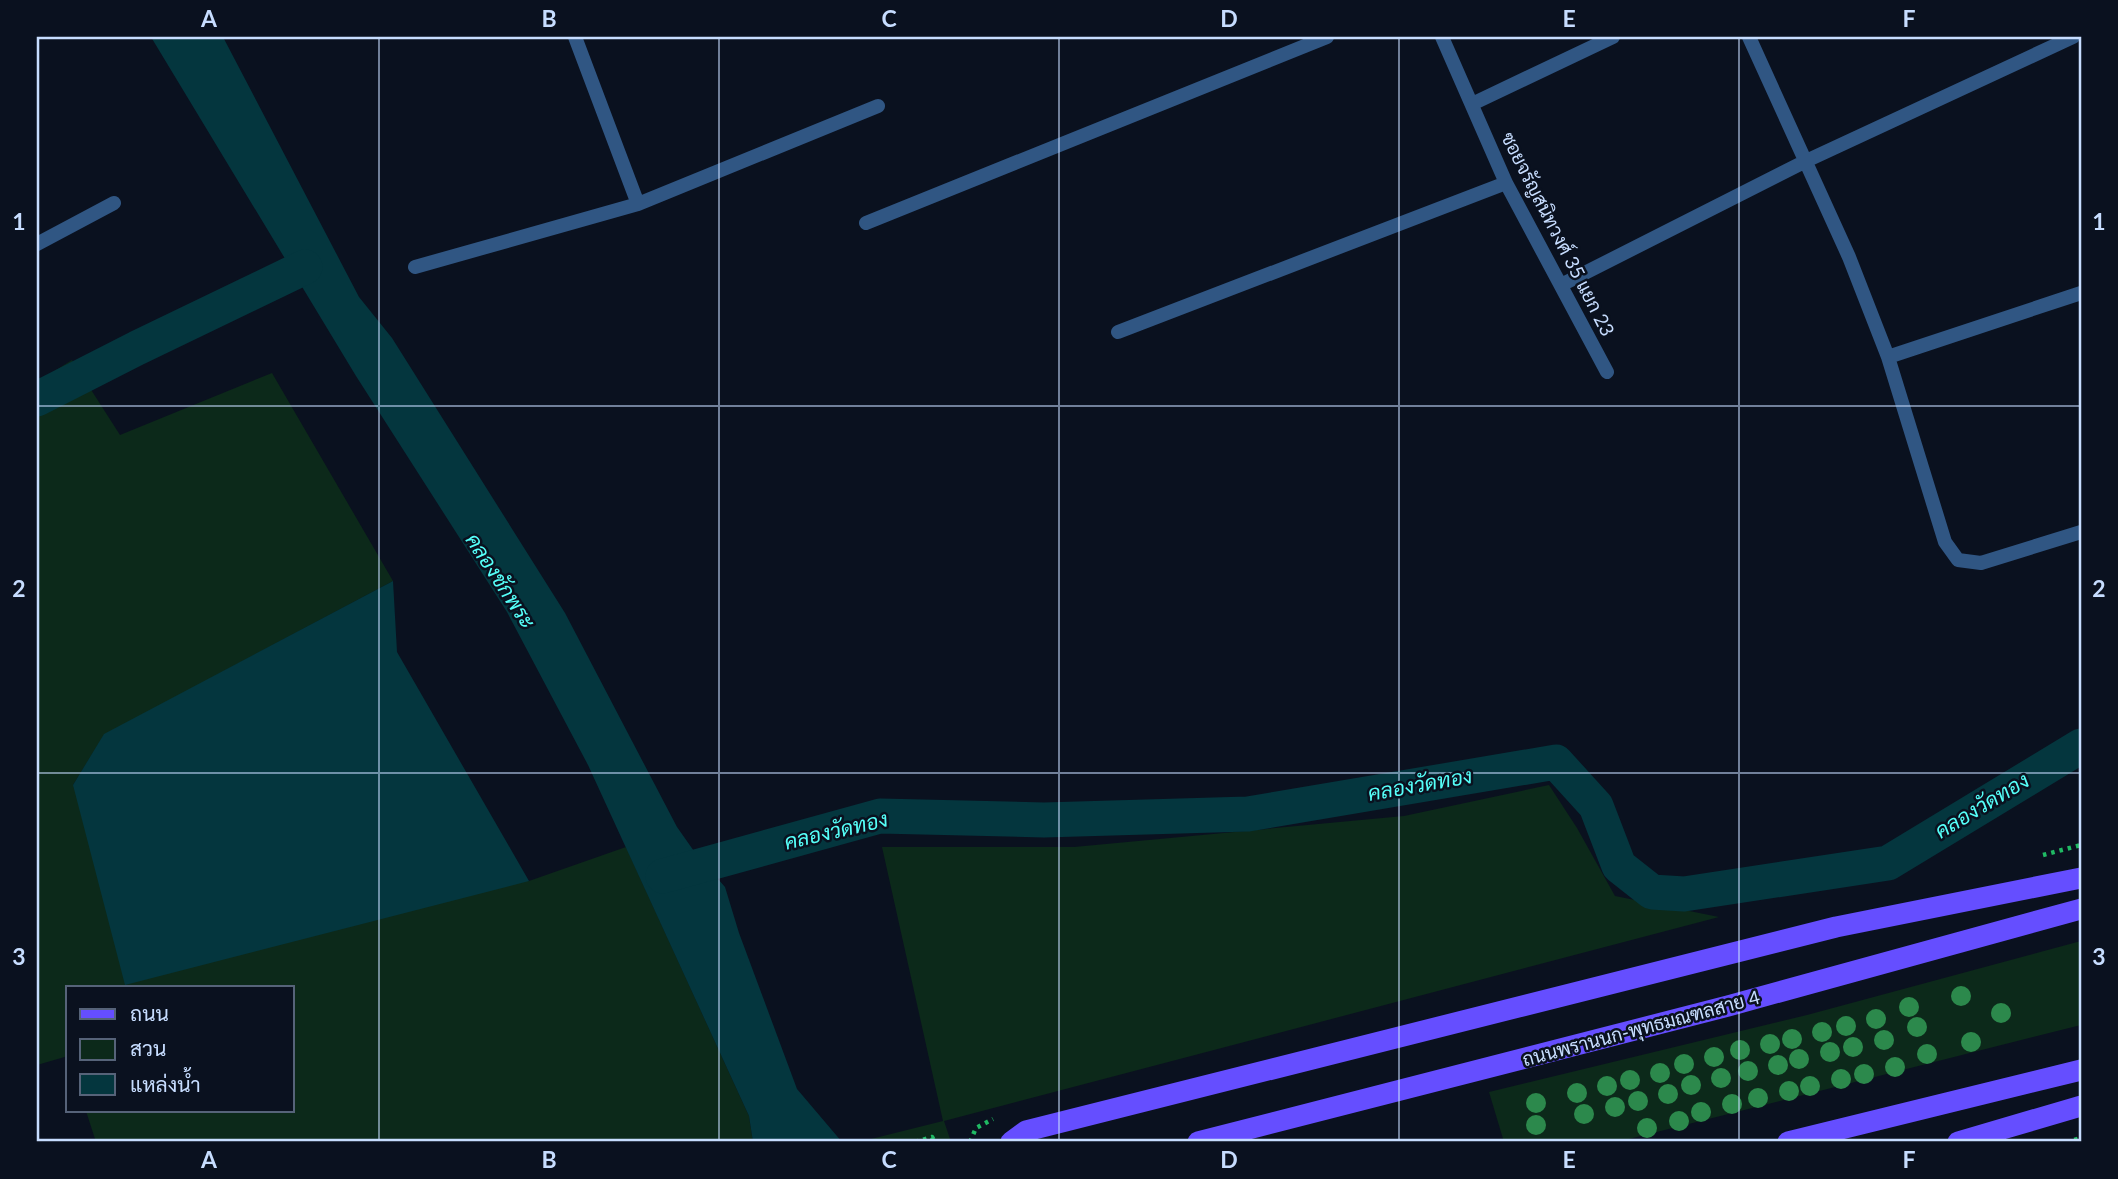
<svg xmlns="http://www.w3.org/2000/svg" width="2118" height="1179" viewBox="0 0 2118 1179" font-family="Lato,Sarabun,sans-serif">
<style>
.green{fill:#0c291a}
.water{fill:#04363e}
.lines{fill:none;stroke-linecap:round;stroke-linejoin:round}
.canal{stroke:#04363e;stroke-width:35}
.path{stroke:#20ba64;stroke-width:4.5;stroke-dasharray:3.5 5;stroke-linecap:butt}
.minor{stroke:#305683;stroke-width:14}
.primary{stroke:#654eff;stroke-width:21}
.tree{fill:#2c894c}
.grid{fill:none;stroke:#c7ddff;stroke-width:2;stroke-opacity:0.55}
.labels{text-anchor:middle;stroke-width:5;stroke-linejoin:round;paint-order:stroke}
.street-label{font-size:19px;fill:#c7ddff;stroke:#0a111f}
.water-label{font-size:21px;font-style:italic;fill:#55fff9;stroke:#0a111f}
.neatline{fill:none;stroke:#c7ddff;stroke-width:2.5}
.grid-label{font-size:23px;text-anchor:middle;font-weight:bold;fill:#c7ddff}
</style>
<rect width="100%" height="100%" fill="#0a111f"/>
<path class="green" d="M72 360 120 435 272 373 393 581 104 735 73 785 529 881 626 847 749 1116 753 1142H96L86 1111H292V988H68V1056L37 1065V382Z
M1549 785 1577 828 1615 896 1719 917 944 1121 951 1142H859L943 1121 882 847H1074L1404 816Z
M2081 941V1025L1617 1142H1504L1489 1092 1807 1015Z"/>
<path class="water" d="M151 37H223L359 297 392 338 565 613 677 827 696 854 725 887 739 933 797 1089 842 1142H753L749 1116 588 765 507 612 356 376Z
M393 581 397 652 529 881 125 985 73 785 104 734Z"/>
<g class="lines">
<path class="canal" d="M37 399 137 348 305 267
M663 876 880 816 1044 820 1248 814 1556 762 1596 806 1619 866 1652 892 1684 894 1888 863 2081 746"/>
<path class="path" d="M2043 855 2081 845
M915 1142 932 1137 935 1142
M970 1142 976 1128 993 1119
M2066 1142 2081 1138"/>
<path class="minor" d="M1442 37 1506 183 1607 372
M1749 37 1849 257 1888 357 1945 542 1958 560 1981 563 2081 532
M1472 104 1613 37
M638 204 878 106
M866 223 1327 37
M37 244 114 203
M415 267 638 204 575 37
M1561 285 1806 161 2073 37
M1118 332 1506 183
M1888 357 2081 293"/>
<path class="primary" d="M1011 1142 1026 1131 1836 927 2081 878
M1198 1142 1728 1006 2081 909
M1788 1142 2081 1070
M1958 1142 2081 1106"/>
</g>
<g class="tree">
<circle cx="1961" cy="996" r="10"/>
<circle cx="1909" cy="1007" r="10"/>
<circle cx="2001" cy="1013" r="10"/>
<circle cx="1876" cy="1019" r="10"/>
<circle cx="1846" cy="1026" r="10"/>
<circle cx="1917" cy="1027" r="10"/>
<circle cx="1822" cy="1032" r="10"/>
<circle cx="1792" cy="1039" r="10"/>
<circle cx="1884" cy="1040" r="10"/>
<circle cx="1971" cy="1042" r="10"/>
<circle cx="1770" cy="1044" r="10"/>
<circle cx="1853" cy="1047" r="10"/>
<circle cx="1740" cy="1050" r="10"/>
<circle cx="1830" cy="1052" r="10"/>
<circle cx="1927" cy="1054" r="10"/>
<circle cx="1714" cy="1057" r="10"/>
<circle cx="1799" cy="1059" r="10"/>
<circle cx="1684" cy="1064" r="10"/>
<circle cx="1778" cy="1065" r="10"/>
<circle cx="1895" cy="1067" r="10"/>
<circle cx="1748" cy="1071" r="10"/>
<circle cx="1660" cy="1073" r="10"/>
<circle cx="1864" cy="1074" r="10"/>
<circle cx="1721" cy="1078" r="10"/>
<circle cx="1841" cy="1079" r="10"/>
<circle cx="1630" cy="1080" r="10"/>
<circle cx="1691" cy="1085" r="10"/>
<circle cx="1607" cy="1086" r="10"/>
<circle cx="1810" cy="1086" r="10"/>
<circle cx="1789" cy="1091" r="10"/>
<circle cx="1577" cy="1093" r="10"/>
<circle cx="1668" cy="1094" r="10"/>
<circle cx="1758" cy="1098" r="10"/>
<circle cx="1638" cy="1101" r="10"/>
<circle cx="1536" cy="1103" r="10"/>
<circle cx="1732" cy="1104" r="10"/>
<circle cx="1615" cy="1107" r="10"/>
<circle cx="1701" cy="1112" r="10"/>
<circle cx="1584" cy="1114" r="10"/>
<circle cx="1679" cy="1121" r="10"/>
<circle cx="1536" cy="1125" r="10"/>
<circle cx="1647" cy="1128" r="10"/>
</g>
<path class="grid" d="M379 37V1142M719 37V1142M1059 37V1142M1399 37V1142M1739 37V1142M37 406H2081M37 773H2081"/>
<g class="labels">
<g class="street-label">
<text transform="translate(1558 234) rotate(63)" y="7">ซอยจรัญสนิทวงศ์ 35 แยก 23</text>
<text transform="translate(1641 1028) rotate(-15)" y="7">ถนนพรานนก-พุทธมณฑลสาย 4</text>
</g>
<g class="water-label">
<text transform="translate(500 581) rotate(57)" y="7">คลองชักพระ</text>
<text transform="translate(1420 785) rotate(-10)" y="7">คลองวัดทอง</text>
<text transform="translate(1982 806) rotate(-31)" y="7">คลองวัดทอง</text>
<text transform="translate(836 831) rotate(-13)" y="7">คลองวัดทอง</text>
</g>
</g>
<rect width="2118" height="1179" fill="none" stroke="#0a111f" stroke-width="77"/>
<rect x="66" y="986" width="228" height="126" fill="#0a111f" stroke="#566379" stroke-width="2"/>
<rect x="80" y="1009" width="35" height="10" fill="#654eff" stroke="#566379" stroke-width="2"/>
<text x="130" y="1021" font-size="21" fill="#c7ddff">ถนน</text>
<rect x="80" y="1039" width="35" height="21" fill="#0c291a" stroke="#566379" stroke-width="2"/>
<text x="130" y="1056" font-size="21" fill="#c7ddff">สวน</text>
<rect x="80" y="1074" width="35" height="21" fill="#04363e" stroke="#566379" stroke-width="2"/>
<text x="130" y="1092" font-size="21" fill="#c7ddff">แหล่งน้ำ</text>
<rect x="38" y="38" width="2042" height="1102" class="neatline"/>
<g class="grid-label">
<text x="209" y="27">A</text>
<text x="549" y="27">B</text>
<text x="889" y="27">C</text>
<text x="1229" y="27">D</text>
<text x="1569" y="27">E</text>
<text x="1909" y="27">F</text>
<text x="19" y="230">1</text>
<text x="2099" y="230">1</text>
<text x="19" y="597">2</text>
<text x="2099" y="597">2</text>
<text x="19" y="965">3</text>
<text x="2099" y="965">3</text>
<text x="209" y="1168">A</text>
<text x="549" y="1168">B</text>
<text x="889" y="1168">C</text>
<text x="1229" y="1168">D</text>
<text x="1569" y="1168">E</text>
<text x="1909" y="1168">F</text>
</g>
</svg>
